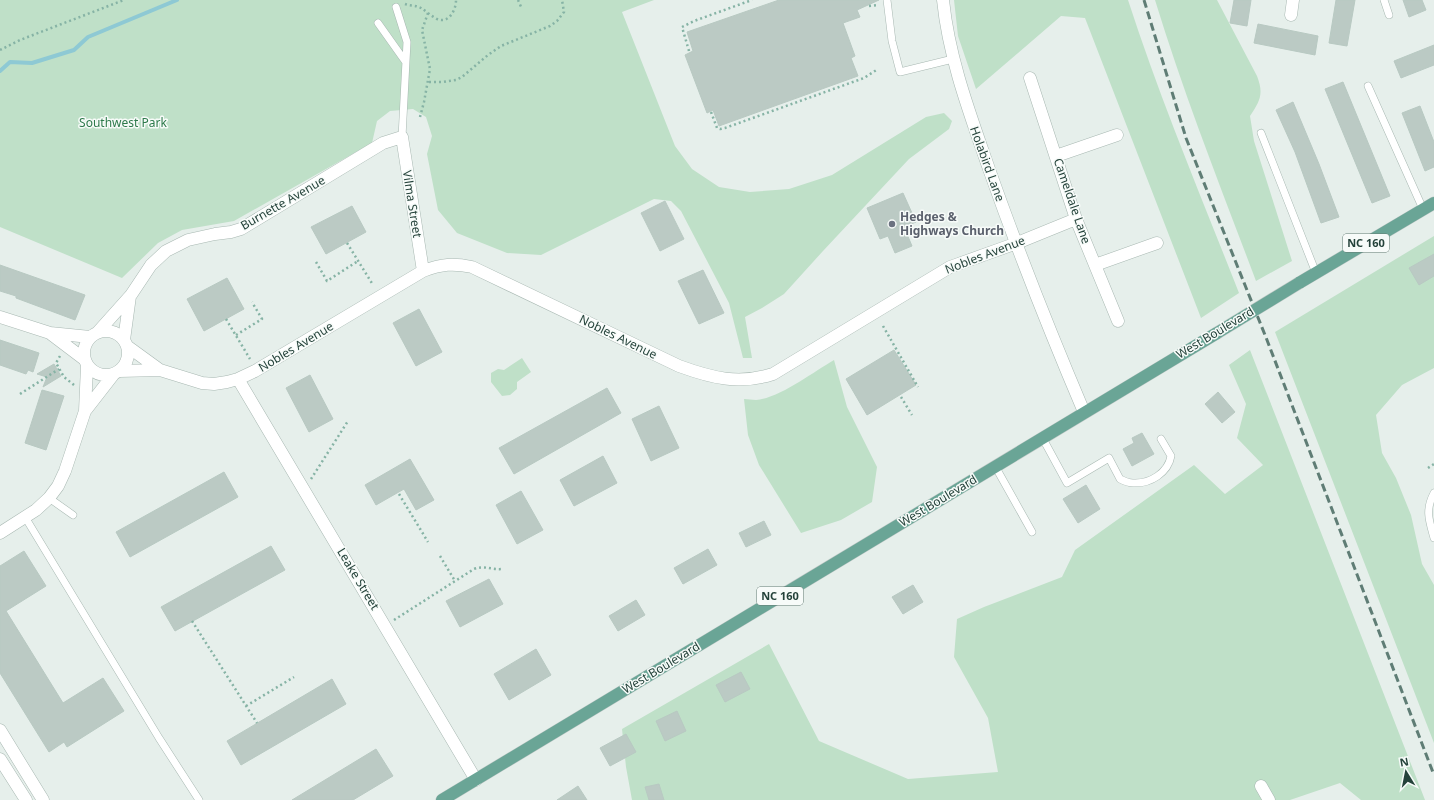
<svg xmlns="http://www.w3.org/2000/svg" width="1434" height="800" viewBox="0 0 1434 800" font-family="'Noto Sans',sans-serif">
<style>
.green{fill:#bfe0c8}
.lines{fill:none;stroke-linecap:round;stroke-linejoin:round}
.stream{stroke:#8ec9d4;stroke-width:4}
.building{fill:#bbcac4;stroke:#b8c9c2}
.service-casing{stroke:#a8b8b2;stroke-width:8}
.minor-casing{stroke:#a8b8b2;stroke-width:13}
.primary-casing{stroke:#c2cac8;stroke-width:13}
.path{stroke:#86b3a5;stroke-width:2.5;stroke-dasharray:2 3;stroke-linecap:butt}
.service{stroke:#fff;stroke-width:7}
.minor{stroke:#fff;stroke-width:12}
.primary{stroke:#6aa596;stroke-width:12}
.rail{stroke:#5f7d75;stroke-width:3;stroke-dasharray:8 4;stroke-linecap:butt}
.primary-bridge-casing{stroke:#c2cac8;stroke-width:13;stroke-linecap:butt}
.primary-bridge{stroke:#6aa596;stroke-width:12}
.worship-dot{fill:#6b7280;stroke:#f7fbf9;stroke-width:1.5}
.labels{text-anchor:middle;stroke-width:3;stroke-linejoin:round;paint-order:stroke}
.shield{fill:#f7fbf9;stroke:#637a73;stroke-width:1}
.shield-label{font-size:11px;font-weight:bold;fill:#24423a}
.park-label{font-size:12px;fill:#2d7a4b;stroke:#f7fbf9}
.street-label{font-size:12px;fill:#24423a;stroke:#f7fbf9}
.worship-label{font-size:12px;font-weight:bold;fill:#5b616d;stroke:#f7fbf9;text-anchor:start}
</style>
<rect width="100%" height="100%" fill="#e6efeb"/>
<path class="green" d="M0 0H654L622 12 675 146 692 169 719 187 750 192 789 189 832 175 926 117 944 113 952 121 949 129 909 159 823 251 784 294 762 308 745 317 752 358H743L729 303 681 211 671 201 654 199 541 255 507 253 457 233 438 210 427 154 432 136 426 117 413 109 390 111 377 121 372 143 234 221 182 230 158 243 122 278 0 227Z
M954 0H1128C1160 99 1201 196 1239 293L1201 318 1085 18 1061 16 976 89 958 36Z
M1155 0H1217L1257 76C1264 94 1260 101 1250 116L1254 141 1292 261 1256 281C1221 188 1184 95 1155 0Z
M1434 236V368L1402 385 1376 415 1382 453 1396 478 1411 515 1422 564 1434 585V743L1275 332Z
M1250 350 1425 800H1361L1340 783 1290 800H632L626 767 622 729 769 644 819 741 908 779 998 772 988 718 954 657 957 619 984 607 1062 577 1075 550 1194 465 1225 494 1263 465 1237 438 1246 404 1229 365Z
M522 358 531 372 517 382V389L510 395 502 396 491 382V373L498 369 504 370Z
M834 360 847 407 877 467 872 502 841 520 801 533 759 465 748 435 744 399C748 399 752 400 756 400 780 398 813 372 834 360Z"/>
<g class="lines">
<path class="stream" d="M0 71 10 62 32 63 74 50 88 37 177 0"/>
</g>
<path class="building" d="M779 0H879L857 10 860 17 843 23 855 56 851 58 858 76 719 126 713 110 707 113 685 55 693 51 687 32Z
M1234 0H1251L1247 26 1230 23Z
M1336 0H1355L1347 46 1329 43Z
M1403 0H1422L1426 10 1409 17Z
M1258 24 1318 36 1315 55 1254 43Z
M1434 45V65L1401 78 1394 61Z
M1343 82 1390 196 1372 203 1325 89Z
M1293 102 1319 164 1339 217 1321 223 1295 152 1276 110Z
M1420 106 1434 142V167L1425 171 1402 113Z
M903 193 916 222 904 227 912 246 895 253 888 236 880 239 867 208Z
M665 201 684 239 660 251 641 213Z
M352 206 366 232 326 254 311 227Z
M1434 254V276L1419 285 1409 268Z
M0 265 85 295 75 320 16 298V296L0 291Z
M703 270 724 313 699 324 678 281Z
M227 278 244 309 204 331 187 299Z
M419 309 442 352 416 366 393 323Z
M0 340 39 353 33 372 28 370 26 374 0 365Z
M894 350 916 385 867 415 846 379Z
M54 364 61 376 43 387 47 377 37 374Z
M310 375 333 419 309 432 286 388Z
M607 388 621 413 514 474 499 448Z
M42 390 64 396 46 450 25 443Z
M1218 392 1235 412 1222 423 1205 404Z
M659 406 679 448 651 461 632 419Z
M1142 433 1154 454 1132 466 1123 449 1134 443 1132 438Z
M603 456 617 483 574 506 560 480Z
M410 459 434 500 416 510 404 489 376 505 365 485Z
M224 472 238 497 130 557 116 532Z
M1086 485 1100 509 1078 523 1063 499Z
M521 491 543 530 517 544 496 505Z
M764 521 771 535 746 547 739 533Z
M271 546 285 570 175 631 161 607Z
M708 549 717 565 683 584 674 568Z
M24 551 46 586 6 611 63 703 103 678 124 711 67 747 64 742 49 752 0 673V566Z
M489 579 503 604 460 627 446 601Z
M913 585 923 602 903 614 892 597Z
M636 600 645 615 618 631 609 616Z
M536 649 551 675 509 700 494 674Z
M741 672 750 689 725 702 716 685Z
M332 679 346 704 241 765 227 741Z
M677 711 686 731 665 741 656 721Z
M626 734 636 752 610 766 600 748Z
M376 749 393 776 353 800H292Z
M659 784 664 800H649L645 787Z
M578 786 587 800H557Z"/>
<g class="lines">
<defs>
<path id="service" d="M887 0 892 41 900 72 953 59
M1384 0 1389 15
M396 7 407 42 402 137
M378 23 405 61
M1368 86 1423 209
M1261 133 1316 273
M1042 437 1067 483 1109 458 1120 479C1124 481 1129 483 1133 483 1150 484 1168 473 1171 456L1161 439
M995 466 1032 532
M1434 493C1425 510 1429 520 1434 538
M49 498 73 515
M25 517 159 738 199 800"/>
<path id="minor" d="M943 0C949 59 970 114 989 169 1018 251 1050 332 1084 412
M1291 15 1293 0
M1030 78 1076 219 1118 321
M1056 156 1117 135
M1095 265 1157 243
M0 317 50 333 90 337
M84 353a22 22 0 1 1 44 0a22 22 0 1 1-44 0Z
M97 333 131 295 151 265 166 251 188 240 215 234 231 232 241 229 383 143 402 137 423 271
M51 334 84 359
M124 340 130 296
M127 346 160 370 202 383 214 384 227 382 238 379 255 371 423 271C442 264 453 263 472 267L679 366C712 378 739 385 773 374L950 267 1017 243 1076 219
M119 371 160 370
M238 379 476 780
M85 411 113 375
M0 533 36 510 49 498 58 486 65 471 85 411 87 366
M0 730 43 800
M0 759 26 800
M1261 786 1269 800"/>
<path id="primary" d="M1299 283 1434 203
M442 800 1217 333"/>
</defs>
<use href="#service" class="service-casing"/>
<use href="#minor" class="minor-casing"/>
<use href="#primary" class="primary-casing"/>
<path class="path" d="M518 0 522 9
M405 4C410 6 416 5 421 8 426 11 431 16 437 19 449 24 456 10 456 0
M869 6 878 5
M0 50 20 40 124 0
M689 51 682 27 694 21 752 0
M429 82H443L456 80 462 77 488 55 501 46 550 26 557 21 564 12 562 0
M711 112 717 128 720 129 725 128 864 78 878 69
M420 117 424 102 430 69 422 30 428 13
M347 243 373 285
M316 262 327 281 358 261
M226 319 250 359
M883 326 918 387
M236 335 262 319 252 302
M60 356 56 363 64 377 74 385
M20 394 59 369
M901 397 912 415
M1428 468 1434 464
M311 479 348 421
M399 494 428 542
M440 556 455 581
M394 620 474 569C484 565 492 570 502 569
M192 621 257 723
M246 706 294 677"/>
<use href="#service" class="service"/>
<use href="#minor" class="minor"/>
<use href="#primary" class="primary"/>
<path class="rail" d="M1144 0 1186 138 1267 340 1434 775"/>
<defs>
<path id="primary-bridge" d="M1217 333 1299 283"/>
</defs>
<use href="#primary-bridge" class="primary-bridge-casing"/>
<use href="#primary-bridge" class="primary-bridge"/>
</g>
<circle class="worship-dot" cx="892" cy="224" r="4"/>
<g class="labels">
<g class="shield">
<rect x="1343" y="234" width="46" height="18" rx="3"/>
<rect x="757" y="587" width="46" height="18" rx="3"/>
</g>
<g class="shield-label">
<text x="1366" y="247">NC 160</text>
<text x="780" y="600">NC 160</text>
</g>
<g class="park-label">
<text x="123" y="127">Southwest Park</text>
</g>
<g class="street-label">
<text transform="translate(987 164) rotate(70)" y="4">Holabird Lane</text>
<text transform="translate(1072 201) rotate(71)" y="4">Cameldale Lane</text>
<text transform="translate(283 203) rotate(-30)" y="4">Burnette Avenue</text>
<text transform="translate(412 204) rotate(81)" y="4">Vilma Street</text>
<text transform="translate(985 255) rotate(-21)" y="4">Nobles Avenue</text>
<text transform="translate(1215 333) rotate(-31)" y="4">West Boulevard</text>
<text transform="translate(618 337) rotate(26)" y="4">Nobles Avenue</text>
<text transform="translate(296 347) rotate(-31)" y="4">Nobles Avenue</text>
<text transform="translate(938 501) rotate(-31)" y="4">West Boulevard</text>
<text transform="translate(358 579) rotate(59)" y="4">Leake Street</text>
<text transform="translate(661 668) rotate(-31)" y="4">West Boulevard</text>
</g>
<g class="worship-label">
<text x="900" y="221">Hedges &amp;<tspan x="900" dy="14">Highways Church</tspan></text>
</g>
</g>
<g transform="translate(1406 772) rotate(350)" stroke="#f7fbf9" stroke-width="3" paint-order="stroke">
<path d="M0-3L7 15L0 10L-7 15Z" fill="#24423a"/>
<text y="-6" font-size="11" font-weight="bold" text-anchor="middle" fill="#24423a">N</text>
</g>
</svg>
